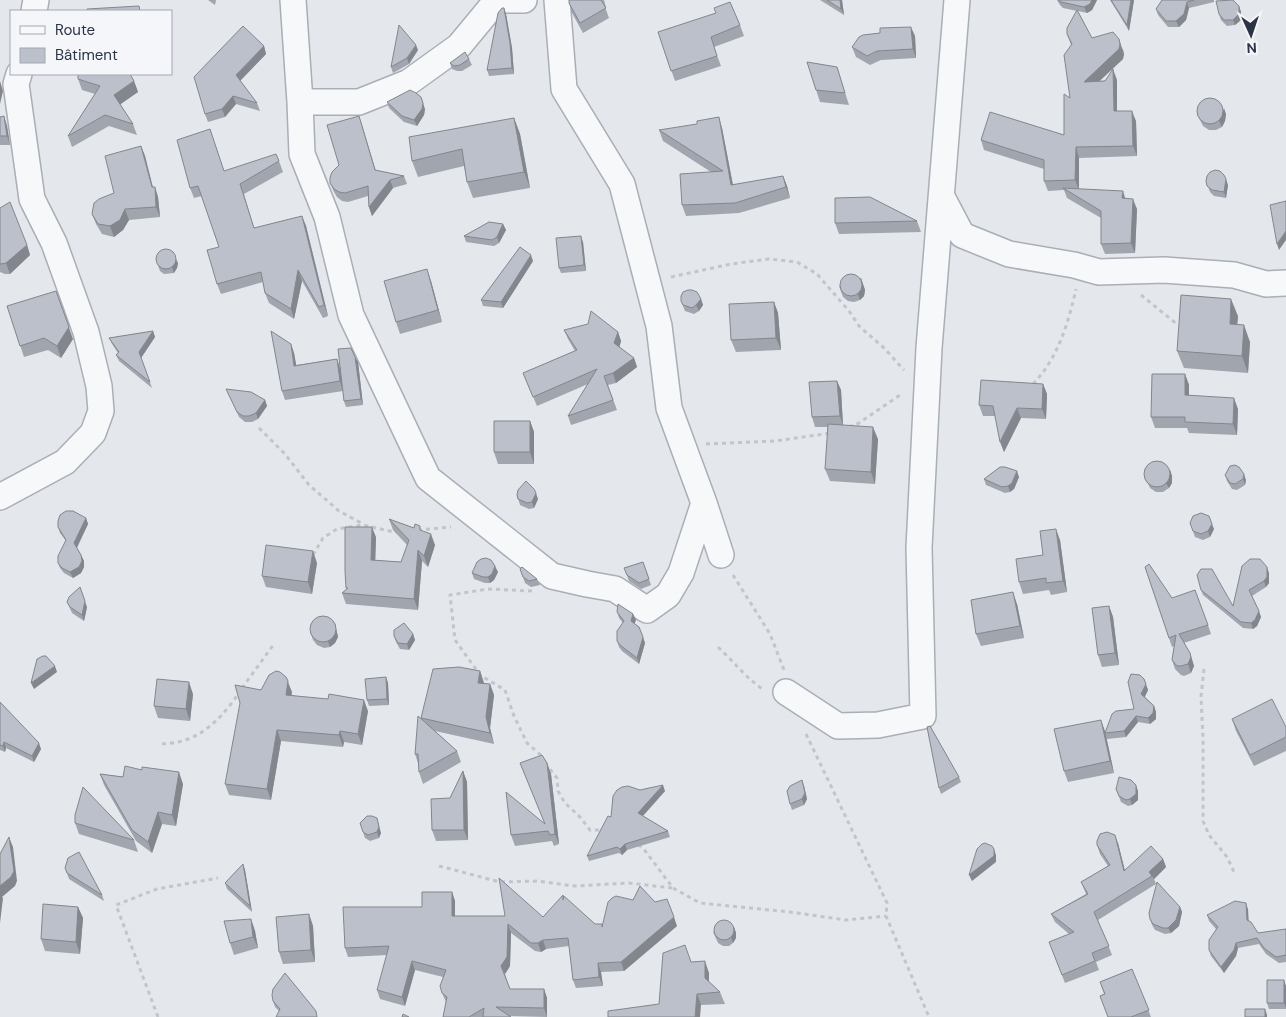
<svg xmlns="http://www.w3.org/2000/svg" width="1286" height="1017" viewBox="0 0 1286 1017" font-family="'DM Sans',sans-serif">
<style>
.lines{fill:none;stroke-linecap:round;stroke-linejoin:round}
.minor-casing{stroke:#a9aeb7;stroke-width:28}
.path{stroke:#c2c5cb;stroke-width:3;stroke-dasharray:4 4;stroke-linecap:butt}
.minor{stroke:#f7f8fa;stroke-width:25}
.wall{fill:#a1a5ae}
.shaded-wall{fill:#83868d}
.building{fill:#bbc0ca;stroke:#83868d}
</style>
<rect width="100%" height="100%" fill="#e4e7ec"/>
<g class="lines">
<defs>
<path id="minor" d="M293 0 300 102 302 154 327 217 351 315 428 478 552 576 587 584 615 589 647 610 668 595 681 573 704 503
M557 0 564 89 622 184 659 326 669 408 704 503 721 555
M34 11 36 0
M300 102H359L409 82 459 46 497 0H524
M942 197 962 235 1009 254 1074 265 1099 272 1164 270 1234 275 1266 284 1286 283
M0 497 65 462 93 433 101 411 99 386 86 332 54 243 32 199 16 84 19 74
M786 692 838 726 878 725 923 716 919 548 929 348 957 0"/>
</defs>
<use href="#minor" class="minor-casing"/>
<path class="path" d="M671 277 731 264 769 259 797 262 817 274 849 311 859 326 884 348 904 370
M1141 295 1178 325
M1033 384C1058 358 1068 324 1076 289
M849 427 859 423 903 393
M259 428 285 454 309 485 339 511 363 524
M706 444 775 441 831 433
M418 530 451 527
M313 555 323 538 337 529 363 525 394 532H399
M733 575 770 634 784 670
M532 591 488 589 450 595 455 640 480 675 505 690 514 716 527 743 543 757
M718 647C734 662 747 679 764 690
M1204 669 1201 697 1203 738V821L1209 835 1227 857 1234 872
M242 688 274 644
M806 734 887 903 886 916 929 1017
M162 744C169 743 178 743 185 740 208 733 226 712 239 693
M545 763 557 778 558 791 565 803 580 817 590 830H605
M638 845 643 848 673 888 700 903 790 912 846 920 886 916
M439 866 500 882 538 881 574 886 629 883 672 888
M158 1017 116 905 157 889 218 878"/>
<use href="#minor" class="minor"/>
</g>
<path class="wall" d="M208 0H216L215 5Z
M569 0H604L606 7H605L609 18 583 33 572 13 569 3Z
M820 0H842L844 15Z
M1057 0H1097L1092 10 1087 13 1078 11 1092 38 1123 49 1124 54 1123 59 1099 81 1117 80V111L1136 121 1137 156 1079 158V189L1126 199 1137 209 1135 253 1105 254 1101 244V218L1067 198 1064 190 1048 191 1044 181V169L984 150 981 140 1064 135 1070 98 1071 45 1067 34 1077 11 1063 8 1060 5Z
M1110 0H1134L1129 31Z
M1162 0H1214V2L1189 8 1186 20 1179 27H1168L1158 15 1156 9Z
M1239 6 1241 12V20L1235 25 1227 26 1221 20 1219 14Z
M504 8 506 14 512 48 514 74 489 76 487 70Z
M740 25 744 36 714 47 721 66 675 81 658 32Z
M880 33 915 36 916 58 881 60 870 65 856 57 852 47Z
M264 46 266 54 240 81 257 103 260 111 236 104 225 117 208 122 205 114Z
M418 50 409 64 393 73 391 67Z
M469 59 472 65 462 71H457L452 69 450 63Z
M807 62 837 67 849 105 820 102Z
M78 79 134 81 138 92 120 104 133 124 137 135 109 126 72 147 68 136 95 94 82 90Z
M387 102 425 109 424 115 417 126 404 122 389 108Z
M1197 114H1226L1225 121 1222 127 1216 130H1209L1203 126Z
M4 116 7 126 10 145H0V117Z
M359 116 375 170 404 176 407 184 393 188 372 216 369 207 368 196 348 202 342 201 337 197 334 192 330 183 339 165Z
M514 118 520 134 530 188 473 198 467 182 464 166 418 177 412 161Z
M722 128 733 185 783 176 787 186 790 198 739 213 686 216 682 205 711 172 663 141 659 130Z
M210 129 224 171 279 161 283 172 244 194 254 228 302 216 306 226 328 316 323 318 302 281 294 319 269 303 265 293 263 282 221 294 217 284 219 247 202 196 194 198 190 188Z
M141 146 145 156 153 187H155L158 197 160 217 129 220 123 230 114 237 102 234 96 224 92 214 114 193Z
M1206 181 1228 185 1226 198 1214 196 1210 192Z
M0 208 27 245 30 255 10 274H5L0 272Z
M917 221 921 232 839 234 835 223Z
M503 224 506 230 499 243 494 246 466 242 464 236Z
M583 242 586 271 561 273 559 268Z
M156 260 178 263 177 268 174 273 164 274 160 271Z
M533 261 503 308 483 306 481 300Z
M861 278 865 290 864 296 860 300 854 302 848 301 843 297 839 286Z
M431 281 442 322 400 334 396 322Z
M701 299 703 305 699 311 694 314 685 311 681 301Z
M774 302 778 313 781 350 736 352 731 340Z
M7 306 73 339 61 358 48 350 24 357Z
M1238 316 1237 324 1250 342 1248 373 1184 368 1177 351Z
M564 330 618 332 621 341 619 347 634 358 637 367 616 383 608 385 617 410 571 425 568 416 588 384 537 406 523 373 575 351 568 339Z
M153 331 155 337 141 358 152 388 119 361 116 355 118 353 112 344 109 338Z
M291 344 294 353 296 365 337 359 340 368 355 357 358 362 363 405 346 407 344 401 343 391 285 400 282 391Z
M1185 374 1189 385V396L1238 409 1237 435 1189 433 1187 428H1155L1151 417Z
M837 381 841 390 843 425 878 439 875 484 830 481 825 469 828 427H815L812 417Z
M1043 384 1047 394 1046 419 1021 418 1004 452 995 416H983L979 405Z
M226 389 265 400 267 406 258 419 252 422H245L239 417Z
M530 421 534 432V464H498L494 452Z
M1170 470 1172 476V483L1169 488 1163 492H1156L1150 488 1145 477Z
M1225 475 1246 480 1245 485 1237 490 1232 489 1227 481Z
M1019 477 1014 489 1010 492 1005 493 986 485 984 479Z
M517 495 538 499 534 508 529 509 520 505Z
M86 518 88 524 77 548 84 561V567L81 573 73 578 64 573 60 568 58 563 66 541 60 533 58 527Z
M389 519 422 531 435 545 428 567 422 561 418 610 346 604 342 593 347 589 346 588 376 537 375 560 401 562 407 545 393 530Z
M1190 523 1214 529 1210 537 1203 540 1195 537Z
M1060 540 1067 592 1051 595 1049 590 1023 594 1019 582 1043 555Z
M643 562 651 585 641 589 629 581 624 568Z
M317 563 312 594 266 587 262 576Z
M1242 566 1269 573V583L1266 587 1252 596 1261 617 1257 626 1253 629 1243 628 1203 595 1201 590 1233 606Z
M1145 567 1172 598 1208 625 1211 634 1184 643 1190 653 1194 666 1191 673 1184 676 1181 675 1175 669 1172 660 1174 646 1172 647Z
M520 569 537 579 540 585 531 587 525 583Z
M498 572 494 580 490 583H485L474 579 472 573Z
M67 602 87 607 84 621 72 613Z
M1017 604 1024 638 981 646 976 634Z
M1109 606 1113 617 1119 665 1102 667 1098 655Z
M617 612 633 614 636 620 634 624 639 627 645 643 639 664 622 651 619 647 617 641 623 623 619 618Z
M335 624 338 637 335 643 330 647 324 648 317 645 313 640 311 634Z
M413 634 415 640 409 650 400 649 396 642 394 636Z
M480 671 484 684H490L494 695 490 728 494 744 435 731 457 751 461 762 423 784 419 772 418 763 415 754 421 718Z
M386 677 388 683 389 705 369 706 367 700Z
M1144 679 1148 690 1145 697 1154 706 1156 712V719L1150 724 1138 722 1126 737 1107 739 1106 736 1114 773 1068 782 1064 771 1106 733 1134 709Z
M261 690 292 692 291 695 368 711 362 745 344 742 343 747 281 741 271 800 229 795 225 784Z
M193 694 190 721 158 718 154 706Z
M0 702 41 749 34 762 6 748 5 752 0 750Z
M1232 719 1286 727V751L1254 766 1236 731Z
M520 763H547L551 774 559 844 554 846 552 841 515 846 511 835 545 823Z
M463 771 467 782 468 840 436 841 432 830 450 798Z
M100 774 183 784 176 826 162 824 152 853 136 841 104 785Z
M959 777 961 782 941 794 939 788Z
M804 786 807 799 804 805 792 810 790 804Z
M1116 789 1138 791V800L1132 805 1128 806 1121 802Z
M640 790 665 791 643 816 668 831 670 837 627 850 622 855 619 853 589 861 587 856 611 817Z
M75 823 134 840 138 852 79 834Z
M360 823 381 833 379 838 370 841 365 838Z
M1118 843 1125 870 1163 859 1166 867 1154 879 1156 884 1098 920 1112 955 1096 962 1099 970 1065 983 1052 950 1069 934 1055 922 1051 914 1086 894 1081 882 1108 866 1100 854 1097 845Z
M243 864 245 870 252 912 227 889 225 883Z
M65 868 102 895 104 901 69 879Z
M452 892 455 901V916L543 917 563 895 564 898 595 924 677 926 624 971 601 972 603 986 576 988 573 980 569 946 546 949 541 952 535 951 511 933 510 966 505 974 510 989H544L547 998V1017L509 1016 511 1017H443L446 1002 442 993 443 977 415 970 405 1006 380 999 377 990 387 955 348 957 345 948 422 907Z
M78 907 83 918 80 954 45 951 41 939Z
M1180 907 1182 912 1179 926 1171 933 1165 934 1155 930 1152 925 1150 919Z
M1248 909V921L1258 933 1286 929V962L1279 963 1266 954 1259 944 1238 948 1236 956 1224 973 1211 956 1209 950 1216 929 1209 921 1207 915Z
M309 914 313 926 315 962 283 964 279 952Z
M251 919 255 931 258 948 234 955 230 943Z
M734 927 736 933V938L733 943 729 946H723L718 943 713 932Z
M691 962 709 973V982L720 992 725 1004 701 1005 659 1004Z
M1132 969 1151 1017H1108L1100 996 1104 994 1100 982Z
M1286 986V1009H1269L1267 1003Z
M273 1001 316 1011H279L275 1007Z"/>
<path class="shaded-wall" d="M840 0H842L844 15 841 9Z
M1092 0H1097L1092 10 1087 13 1084 7Z
M1131 0H1134L1129 31 1127 25Z
M1187 2 1189 8 1186 20 1179 27 1176 21Z
M1239 6 1241 12V20L1235 25 1233 20Z
M504 8 506 14 512 48 514 74 512 68Z
M911 27 915 36 916 58 913 49Z
M1119 39 1124 54 1123 59 1088 92 1084 82Z
M416 45 418 50 409 64 407 58Z
M264 46 266 54 238 83 236 75Z
M1113 69 1117 80V122L1114 111Z
M0 81 3 91 0 104Z
M134 81 138 92 118 106 114 95Z
M233 96 236 104 225 117 222 109Z
M423 103 425 109 424 115 417 126 414 120Z
M1224 108 1226 114 1225 121 1222 127 1219 121Z
M1132 111 1136 121 1137 156 1133 146Z
M4 116 7 126 10 145 7 136Z
M359 116 362 125 378 178 375 170Z
M719 117 722 128 735 196 731 185Z
M514 118 520 134 530 188 524 172Z
M141 146 145 156 155 197 152 187Z
M1076 147 1079 158V190L1075 180Z
M783 176 787 186 790 198 786 187Z
M1226 179 1228 185 1226 198 1224 192Z
M390 180 393 188 372 216 369 207Z
M155 187 158 197 160 217 156 207Z
M1123 191 1126 201 1122 198Z
M1133 199 1137 209 1135 253 1131 243Z
M125 209 129 220 123 230 114 237 110 226Z
M302 216 306 226 328 316 324 305Z
M503 224 506 230 499 243 497 237Z
M1286 231V240L1279 250 1277 244Z
M581 236 583 242 586 271 584 265Z
M27 245 30 255 10 274 6 263Z
M531 255 533 261 503 308 501 302Z
M175 257 178 263 177 268 174 273 172 267Z
M427 269 431 281 442 322 438 310Z
M298 270 302 281 294 319 291 309Z
M861 278 865 290 864 296 860 300 858 295Z
M56 291 73 339 61 358 57 346Z
M701 299 703 305 699 311 696 305Z
M1231 299 1238 316 1236 341 1230 324Z
M774 302 778 313 781 350 776 338Z
M1244 325 1250 342 1248 373 1242 356Z
M153 331 155 337 141 358 139 352Z
M618 332 621 341 618 353 614 343Z
M291 344 294 353 298 375 294 366Z
M355 357 358 362 363 405 361 399Z
M634 358 637 367 616 383 613 373Z
M337 359 340 368 343 391 340 381Z
M1185 374 1189 385V406L1185 395Z
M837 381 841 390 843 426 840 416Z
M1043 384 1047 394 1046 419 1042 409Z
M1234 398 1238 409 1237 435 1233 424Z
M265 400 267 406 258 419 256 413Z
M1017 408 1021 418 1004 452 1000 442Z
M530 421 534 432V464L530 452Z
M873 427 878 439 875 484 871 472Z
M1170 470 1172 476V483L1169 488 1166 483Z
M1017 471 1019 477 1014 489 1010 492 1008 486Z
M1244 474 1246 480 1245 485 1243 479Z
M536 493 538 499 534 508 532 502Z
M86 518 88 524 76 549 74 543Z
M1212 524 1214 529 1210 537 1208 531Z
M372 527 376 537 375 570 371 560Z
M1056 529 1060 540 1067 592 1063 581Z
M431 534 435 545 428 567 424 556Z
M418 550 422 561 418 610 414 599Z
M313 551 317 563 312 594 308 582Z
M81 555 84 561V567L81 573 73 578 70 572Z
M495 566 498 572 494 580 490 583 488 577Z
M1267 567 1269 573V583L1266 587 1264 581Z
M80 587 87 607 84 621 82 615Z
M1013 592 1017 604 1024 638 1020 626Z
M1109 606 1113 617 1119 665 1115 653Z
M1259 611 1261 617 1257 626 1253 629 1251 623Z
M633 614 636 620 633 627 631 621Z
M335 624 338 637 335 643 330 647 328 641Z
M413 634 415 640 409 650 407 644Z
M643 637 645 643 639 664 637 658Z
M1190 653 1194 666 1191 673 1188 664Z
M55 666 57 672 34 689 31 683Z
M480 671 484 683 482 694 478 683Z
M286 677 292 692 290 706 286 695Z
M386 677 388 683 389 705 387 699Z
M1144 679 1148 690 1143 700 1141 694Z
M189 682 193 694 190 721 186 709Z
M490 684 494 695 490 728 494 744 490 733 486 717Z
M364 700 368 711 362 745 358 734Z
M1154 706 1156 712V719L1150 724 1148 718Z
M1136 716 1138 722 1126 737 1124 731Z
M1101 720 1105 731 1114 773 1110 761Z
M277 730 281 741 271 800 267 789Z
M340 731 344 742 343 747 339 735Z
M4 742 6 748 5 752 3 746Z
M39 743 41 749 34 762 32 756Z
M547 763 551 774 559 844 555 834Z
M463 771 467 782 468 840 464 830Z
M179 772 183 784 176 826 172 815Z
M802 780 804 786 807 799 804 805 802 799Z
M663 785 665 791 640 819 638 813Z
M1136 785 1138 791V800L1132 805 1130 799Z
M158 812 162 824 152 853 148 842Z
M377 818 381 833 379 838 377 832Z
M1115 835 1118 843 1127 880 1124 871Z
M9 837 13 847 17 881 15 886 2 897 3 898 0 923V886Z
M625 844 627 850 622 855 620 849Z
M994 849 996 855V862L972 881 969 875Z
M1163 859 1166 867 1154 879 1152 876 1149 872Z
M243 864 245 870 252 912 250 906Z
M452 892 455 901V924L452 916Z
M1246 903 1248 909 1249 925 1247 920Z
M78 907 83 918 80 954 76 942Z
M1180 907 1182 912 1179 926 1171 933 1168 928Z
M309 914 313 926 315 962 311 950Z
M674 917 677 926 624 971 621 962Z
M251 919 255 931 258 948 253 937Z
M508 924 511 933 510 966 505 974 501 966Z
M734 927 736 933V938L733 943 731 937Z
M543 940 546 949 541 952 538 943Z
M1236 943 1238 948 1236 956 1224 973 1221 967Z
M412 961 415 970 405 1006 402 997Z
M705 961 709 973V990L705 978Z
M598 963 601 972 603 986 599 977Z
M1284 980 1286 986V1008L1284 1003Z
M544 989 547 998V1017L544 1008Z
M697 994 701 1005 700 1017H695Z
M1265 1009 1267 1015V1017H1265Z"/>
<path class="building" d="M569 0H601L606 8 580 23 569 3Z
M827 0H840L841 9Z
M1058 0H1092L1090 4 1084 7 1061 2Z
M1111 0H1131L1127 25Z
M1162 0H1194L1187 2 1184 14 1176 21H1166L1156 9Z
M1233 0 1239 6V14L1233 20H1224L1219 14 1216 1Z
M730 2 740 25 711 37 717 56 671 71 658 32 716 13 714 8Z
M139 6 140 11H87V9Z
M502 8H504L510 43 512 68 487 70 498 13Z
M1077 10 1092 38 1113 32 1119 39 1120 44 1119 49 1084 82 1105 81 1113 69 1114 111H1132L1133 146 1076 147 1075 180 1044 181V160L981 140 990 112 1064 135V94L1070 98 1064 55 1072 44 1067 34V28Z
M399 25 416 45 407 58 391 67Z
M243 26 264 46 236 75 257 103 233 96 222 109 205 114 194 77Z
M911 27 913 49 877 51 867 56 852 47 859 37 863 35 880 33V28Z
M465 52 469 59 460 65 454 66 450 63Z
M807 62 837 67 845 93 816 90Z
M78 74H130L134 81 114 95 133 124 105 115 68 136 100 86 78 79Z
M410 90 416 93 421 97 423 103 422 109 414 120 402 116 387 102Z
M1197 111a13 13 0 1 1 26 0a13 13 0 1 1-26 0Z
M4 116 7 136H0V117Z
M359 116 375 170 404 176 390 180 369 207 368 186 345 193 339 192 334 189 330 183V178L332 172 339 165 327 125Z
M719 117 731 185 783 176 786 187 735 203 682 205 680 174 723 171 659 130 697 124V121Z
M514 118 524 172 467 182 462 149 412 161 409 137Z
M210 129 224 171 276 154 279 161 240 184 254 228 302 216 324 305 319 307 298 270 291 309 265 293 261 272 217 284 207 250 219 247 198 186 190 188 177 140Z
M141 146 152 187H155L156 207 125 209 120 220 110 226 98 224 92 214 94 203 99 199 114 193 105 156Z
M1215 170 1220 171 1224 175 1226 179 1224 192 1212 190 1207 186 1206 181 1207 176 1210 172Z
M1063 188 1123 191 1122 198 1133 199 1131 243 1101 244V211Z
M870 197 917 221 835 223V198Z
M1286 201V231L1277 244 1270 205Z
M10 202 27 245 6 263 1 264H0V208Z
M489 222 503 224 497 237 492 240 464 236Z
M581 236 584 265 559 268 556 238Z
M520 247 531 255 501 302 481 300Z
M156 259a10 10 0 1 1 20 0a10 10 0 1 1-20 0Z
M427 269 438 310 396 322 384 281Z
M840 285a11 11 0 1 1 22 0a11 11 0 1 1-22 0Z
M688 290H692L697 292 701 299 696 305 692 308 683 305 681 301V296L683 292Z
M56 291 69 327 57 346 44 338 20 346 7 306Z
M1181 295 1231 299 1230 324 1244 325 1242 356 1177 351Z
M774 302 776 338 731 340 729 304Z
M591 311 618 332 614 343 634 358 613 373 604 376 613 400 568 416 597 369 533 397 523 373 577 350 564 330 588 324Z
M153 331 139 352 150 382 116 355 119 352 109 338Z
M271 331 291 344 294 366 337 359 340 381 282 391Z
M351 348 355 357 361 399 344 401 338 349Z
M1152 374H1185V395L1234 398 1233 424 1185 422V417H1151Z
M981 380 1043 384 1042 409 1017 408 1000 442 993 406 979 405Z
M837 381 840 416 812 417 809 382Z
M226 389 251 392 265 400 256 413 249 416H243L237 412Z
M494 421H530V452H494Z
M828 424 873 427 871 472 825 469Z
M1144 474a13 13 0 1 1 26 0a13 13 0 1 1-26 0Z
M1235 465 1239 467 1244 474 1243 479 1235 484 1230 483 1225 475 1230 466Z
M1000 467H1005L1017 471 1012 483 1008 486 1002 487 984 479Z
M526 481 534 489 536 493 532 502 527 503 518 499 517 495 518 490Z
M66 511H73L86 518 74 543 81 555 82 561 79 567 70 572 62 568 58 563V556L66 540 58 527V521L60 515Z
M1201 513 1209 516 1212 524 1208 531 1201 534 1193 531 1190 523 1193 516Z
M389 519 414 528 415 524 420 526V530L431 534 424 556 418 550 414 599 342 593 348 588H346L345 571V527H372L371 560 401 562 409 540Z
M1056 529 1063 581 1046 583V578L1019 582 1016 559 1043 555 1040 531Z
M266 545 313 551 308 582 262 576Z
M486 558 491 560 495 566 492 574 488 577H483L472 573 477 562 481 559Z
M1250 559H1260L1267 567V577L1264 581 1249 590 1259 611 1255 620 1251 623 1241 622 1201 590 1197 575 1201 569H1212L1233 606 1242 566Z
M643 562 649 579 639 583 627 575 624 568Z
M1149 564 1172 598 1195 590 1208 625 1179 634 1190 653 1191 657 1188 664 1181 666H1177L1172 660 1176 635 1169 638 1145 567Z
M522 567 537 579 529 581 523 577 520 569Z
M80 587 85 601 82 615 70 607 67 602 69 597Z
M1013 592 1020 626 976 634 971 600Z
M618 604 633 614 631 621 639 627 643 637 637 658 620 645 617 641V631L624 621 617 612Z
M1109 606 1115 653 1098 655 1092 608Z
M310 629a13 13 0 1 1 26 0a13 13 0 1 1-26 0Z
M404 623 413 634 407 644 398 643 394 636V630Z
M43 656H46L55 666 31 683 37 659Z
M459 667 480 671 478 683 490 684 486 717 490 733 421 718 433 669Z
M276 671 280 672 286 677 288 681 286 695 328 699 329 694 364 700 358 734 340 731 339 735 277 730 267 789 225 784 240 703 235 685 261 690 269 675Z
M1131 674 1140 675 1144 679 1146 684 1141 694 1154 706 1153 713 1148 718 1136 716 1124 731 1105 733 1112 714 1116 711 1134 709 1128 682Z
M386 677 387 699 367 700 365 679Z
M157 679 189 682 186 709 154 706Z
M1272 699 1286 727V737L1250 755 1232 719Z
M0 702 39 743 32 756 4 742 3 746 0 745Z
M418 716 457 751 419 772 418 754H415Z
M1101 720 1110 761 1064 771 1054 729Z
M930 726 959 777 939 788 927 727Z
M542 755 547 763 555 834 550 835 548 831 511 835 506 792 545 824 520 763Z
M125 766 142 770V767L179 772 172 815 158 812 148 842 132 830 100 774 123 777Z
M463 771 464 830H432L431 799 450 798Z
M1119 777 1131 780 1136 785V794L1130 799 1126 800 1119 796 1116 789Z
M802 780 805 793 802 799 790 804 787 791 790 786Z
M663 785 638 813 668 831 625 844 620 849 617 847 587 856 608 816 611 817 613 796 617 790 622 787 628 786 640 790Z
M83 787 134 840 75 823V815Z
M367 816H372L377 818 379 827 377 832 368 835 363 832 360 823Z
M1107 832 1115 835 1124 871 1151 846 1163 859 1149 872 1152 876 1094 912 1109 946 1092 953 1095 961 1062 975 1049 942 1074 932 1051 914 1088 894 1081 882 1110 865 1097 845V841L1100 834Z
M9 837 14 871 11 877 0 886V854Z
M985 843 992 846 994 849V856L969 875 977 849 982 844Z
M79 852 102 895 67 873 65 868 68 858Z
M243 864 250 906 225 883Z
M499 878 543 917 563 895V900L564 896 595 924H602V927L608 902 612 898 616 896 633 900 640 886 655 902 667 899 674 917 621 962 598 963 599 977 573 980 568 938 543 940 538 943H531L508 924 507 957 501 966 510 989H544V1008L496 1007 511 1017H483L484 1008 469 1017H443L447 997 442 993 440 986 446 970 412 961 402 997 377 990 389 946 345 948 343 907H422V892H452V916H505Z
M1157 882 1180 907 1176 920 1168 928H1163L1153 924 1150 919 1149 913Z
M1235 901 1246 903 1247 920 1251 922 1258 933 1286 929V955L1276 957 1264 948 1257 938 1236 943 1234 950 1221 967 1209 950V940L1218 927 1207 915Z
M43 904 78 907 76 942 41 939Z
M309 914 311 950 279 952 276 917Z
M251 919 253 937 230 943 224 921Z
M714 930a10 10 0 1 1 20 0a10 10 0 1 1-20 0Z
M685 945 691 962 705 961V978L720 992 697 994 695 1017H608V1011L659 1004 663 953Z
M1132 969 1149 1010 1131 1017H1108L1100 996 1105 994 1100 982Z
M285 973 316 1011 317 1017H276L280 1009 273 1001 272 995 273 989Z
M1267 980H1284V1003H1267Z
M1245 1009H1265V1017H1245Z
M403 1014 409 1017H402Z"/>
<rect x="10" y="10" width="162" height="65" fill="#f4f6f9" stroke="#a4a8b1"/>
<rect x="20" y="26" width="25" height="8" fill="#f7f8fa" stroke="#a4a8b1"/>
<text x="55" y="35" font-size="15" fill="#2b3445">Route</text>
<rect x="20" y="48" width="25" height="15" fill="#bbc0ca" stroke="#a4a8b1"/>
<text x="55" y="60" font-size="15" fill="#2b3445">Bâtiment</text>
<g transform="translate(1251 35) rotate(177)" stroke="#f4f6f9" stroke-width="4" paint-order="stroke">
<path d="M0-4L9 19L0 12L-9 19Z" fill="#2b3445"/>
<text y="-8" font-size="14" font-weight="bold" text-anchor="middle" fill="#2b3445">N</text>
</g>
</svg>
